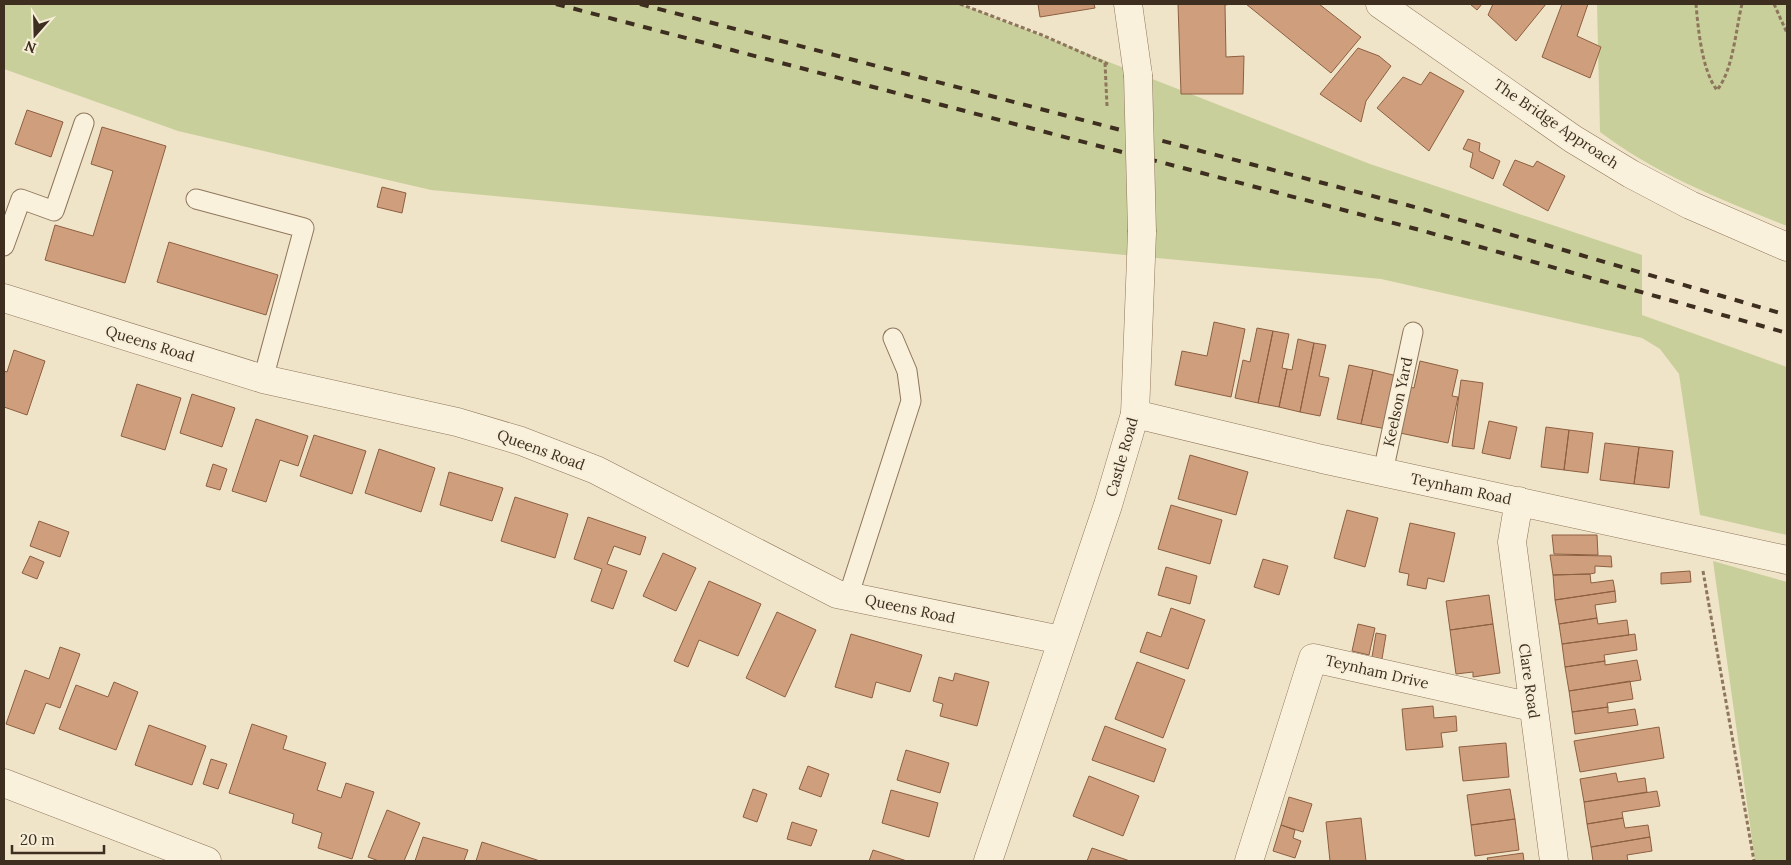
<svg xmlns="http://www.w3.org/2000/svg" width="1791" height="865" viewBox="0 0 1791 865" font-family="Lora,serif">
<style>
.green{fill:#c9cf9b}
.building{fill:#cf9f7d;stroke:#8d5f41}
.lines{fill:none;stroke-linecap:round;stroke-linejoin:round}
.service-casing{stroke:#8d765c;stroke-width:21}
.minor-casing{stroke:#8d765c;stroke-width:29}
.tertiary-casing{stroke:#8d765c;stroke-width:29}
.path{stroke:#8d765c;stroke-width:3;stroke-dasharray:4 2.5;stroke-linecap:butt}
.service{stroke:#faf1dc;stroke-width:19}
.minor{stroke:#faf1dc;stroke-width:28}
.tertiary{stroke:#faf1dc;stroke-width:28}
.rail{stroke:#3d2e20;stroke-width:4;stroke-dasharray:9 9;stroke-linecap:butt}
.tertiary-bridge-casing{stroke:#8d765c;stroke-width:29;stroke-linecap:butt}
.path-bridge{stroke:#8d765c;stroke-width:3;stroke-dasharray:4 2.5;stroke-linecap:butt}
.tertiary-bridge{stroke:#faf1dc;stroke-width:28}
.labels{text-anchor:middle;stroke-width:4;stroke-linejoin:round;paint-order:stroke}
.street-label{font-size:15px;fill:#3d2e20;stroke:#f7eed8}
</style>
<rect width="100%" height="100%" fill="#f0e4c8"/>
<path class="green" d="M4 4H960L1370 164 1642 255V315L1787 367V535L1700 515 1679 374 1660 349 1642 338 1381 279 431 190 178 131 4 69Z
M1597 4H1787V226C1722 200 1657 175 1600 132Z
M1713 561 1787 582V861H1755Z"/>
<path class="building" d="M1038 4H1094L1095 8 1040 17Z
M1178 4H1231L1225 5 1226 57 1244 56 1243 94H1181Z
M1246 4H1319L1361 37 1331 73Z
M1470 4H1482L1477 10Z
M1546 4 1516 41 1488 15 1493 4Z
M1562 4H1588L1577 36 1601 47 1590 78 1542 57Z
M1358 48 1379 56 1391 66 1366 101 1361 122 1320 94Z
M1430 72 1464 91 1429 151 1377 108 1403 77 1421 85Z
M27 110 63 122 51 157 15 144Z
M102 127 166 146 125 283 45 260 55 225 93 236 113 171 91 164Z
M1468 139 1480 143 1479 151 1500 161 1493 179 1470 167 1473 153 1463 149Z
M1515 160 1533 167 1537 161 1565 176 1548 211 1503 185Z
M382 187 406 193 402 213 377 207Z
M169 242 278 275 266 315 157 282Z
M1214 322 1245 329 1231 397 1175 385 1182 351 1207 356Z
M1257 328 1273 331 1258 403 1235 398 1243 360 1250 362Z
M1273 331 1289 334 1282 368 1287 369 1279 407 1258 403Z
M1298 339 1314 343 1300 412 1279 407 1287 369 1292 370Z
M1314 343 1326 345 1319 376 1329 378 1320 416 1300 412Z
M14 350 45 361 27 415 4 407V371L7 372Z
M1420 361 1458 370 1452 396 1458 397 1448 443 1400 433 1410 387 1414 388Z
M1349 365 1373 370 1361 424 1337 419Z
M1373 370 1397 376 1386 429 1361 424Z
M1461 380 1483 383 1474 449 1452 446Z
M137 384 181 398 165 450 121 436Z
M192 394 235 408 222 447 180 433Z
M256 419 308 436 298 466 280 460 266 502 232 491Z
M1489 421 1517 427 1510 459 1482 453Z
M1546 427 1569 430 1564 470 1541 467Z
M1569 430 1593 433 1588 473 1564 470Z
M314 435 366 451 352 494 300 476Z
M1605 443 1639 447 1634 484 1600 480Z
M1639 447 1673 451 1669 488 1634 484Z
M379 449 435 468 421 512 365 493Z
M1190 455 1248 472 1236 515 1178 499Z
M213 464 227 469 220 490 206 486Z
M449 472 503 488 492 521 440 505Z
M515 497 568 514 555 558 501 541Z
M1171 505 1222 520 1210 564 1158 549Z
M1347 510 1378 518 1365 567 1334 558Z
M588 517 646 537 640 555 614 546 607 564 627 571 613 609 591 601 602 569 574 559Z
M39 521 69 532 60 557 30 546Z
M1410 523 1455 533 1444 582 1428 578 1426 589 1407 585 1409 574 1399 572Z
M1552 535H1597L1598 555 1554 554Z
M663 553 696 568 676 611 643 596Z
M1550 555 1611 556 1612 567 1595 566V573L1590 574 1553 575Z
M30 556 44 562 37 579 22 573Z
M1263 559 1288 566 1279 595 1254 587Z
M1166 567 1197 576 1190 604 1158 595Z
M1690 571 1691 582 1661 584V573Z
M1590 574 1591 583 1613 580 1615 591 1555 600 1553 575Z
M709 581 761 604 738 656 699 640 688 667 674 661Z
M1615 591 1616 602 1595 605 1597 618 1559 624 1555 600Z
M1489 595 1493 624 1450 630 1446 601Z
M1171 608 1205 620 1188 669 1140 652 1147 632 1161 637Z
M777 612 816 630 785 697 746 678Z
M1597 618 1598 624 1627 620 1629 635 1562 644 1559 624Z
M1358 624 1375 628 1369 655 1352 651Z
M1493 624 1500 673 1473 677V672L1456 674 1450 630Z
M1376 633 1386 635 1382 659 1372 657Z
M851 634 922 655 910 692 876 682 872 698 835 687Z
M1635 634 1637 650 1604 655 1605 661 1565 667 1562 644Z
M60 647 80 654 60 708 46 703 34 734 6 724 25 670 49 679Z
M1637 660 1641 680 1569 691 1565 667 1605 661V665Z
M1137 662 1185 680 1163 738 1115 719Z
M955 673 989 682 977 726 940 716 943 704 933 701 939 677 953 681Z
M1630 681 1633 699 1607 703 1608 707 1572 712 1569 691Z
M114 682 138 692 116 750 59 729 76 685 108 697Z
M1433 706 1434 718 1456 716 1457 731 1441 733 1443 747 1406 750 1402 709Z
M1608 707V713L1635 709 1638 725 1575 734 1572 712Z
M252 724 287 736 283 749 326 763 317 790 341 798 346 783 374 792 352 859 318 848 322 833 292 823 294 814 229 793Z
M149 725 206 746 192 785 135 765Z
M1105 726 1166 749 1154 782 1092 760Z
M1659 727 1664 758 1580 772 1574 741Z
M1506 743 1509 777 1463 781 1459 747Z
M906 750 949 763 940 793 897 780Z
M211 759 227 764 218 789 203 784Z
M808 766 829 774 821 797 799 789Z
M1616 773 1618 782 1645 778 1647 792 1584 802 1580 779Z
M1089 776 1139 796 1123 836 1073 816Z
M753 789 767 794 757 822 743 817Z
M1510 789 1515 819 1471 825 1467 795Z
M891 790 938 803 929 837 882 823Z
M1657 791 1660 806 1622 812 1623 818 1587 824 1584 802Z
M1289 797 1312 804 1303 832 1281 825Z
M387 810 420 823 404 861H379L368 857Z
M1361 818 1366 861H1330L1326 822Z
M1623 818 1625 828 1648 825 1650 837 1591 847 1587 824Z
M1515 819 1519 850 1475 856 1471 825Z
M792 822 817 830 811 846 787 839Z
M1281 825 1295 830 1293 838 1301 841 1295 858 1273 851Z
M423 837 468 850 464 861H415Z
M1650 837 1652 851 1627 855 1628 861H1593L1591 847Z
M482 842 540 861H476Z
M1092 848 1130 861H1087Z
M873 850 907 861H869Z
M1523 853 1524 861H1488L1487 858Z"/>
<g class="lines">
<defs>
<path id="service" d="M196 199 304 228 263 379
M4 246 21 199 54 211 84 123
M1383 472 1413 332
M848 597 911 401 907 371 893 338"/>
<path id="minor" d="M1135 414 1322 459 1787 560
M1519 501 1512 542 1554 861
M4 783 207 861
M1249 861 1313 658 1532 707"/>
<path id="tertiary" d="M1128 4 1138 75
M1380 4 1573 139 1631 174 1690 205 1787 247
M4 298 263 379 457 422 521 441 596 470 837 594 1061 640
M988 861 1108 505 1135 414 1142 232"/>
</defs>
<use href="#service" class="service-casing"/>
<use href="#minor" class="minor-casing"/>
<use href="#tertiary" class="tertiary-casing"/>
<path class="path" d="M960 4 1042 35 1108 64
M1696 4C1698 28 1702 71 1717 90 1733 71 1736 28 1742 4
M1774 4 1787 33
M1703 571 1754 861"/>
<use href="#service" class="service"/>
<use href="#minor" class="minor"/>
<use href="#tertiary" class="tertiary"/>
<path class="rail" d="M556 4 1420 230 1787 333
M640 4 1426 210 1787 315"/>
<defs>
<path id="tertiary-bridge" d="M1138 75 1142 232"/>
</defs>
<use href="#tertiary-bridge" class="tertiary-bridge-casing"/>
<path class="path-bridge" d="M1105 63 1107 106"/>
<use href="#tertiary-bridge" class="tertiary-bridge"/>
</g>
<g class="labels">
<g class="street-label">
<text transform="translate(1556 124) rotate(34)" y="5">The Bridge Approach</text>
<text transform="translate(150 344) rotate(17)" y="5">Queens Road</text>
<text transform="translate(1398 402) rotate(-78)" y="5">Keelson Yard</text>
<text transform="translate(541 450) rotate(20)" y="5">Queens Road</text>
<text transform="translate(1122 457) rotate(-74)" y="5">Castle Road</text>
<text transform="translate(1461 489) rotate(12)" y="5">Teynham Road</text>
<text transform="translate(910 609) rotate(12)" y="5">Queens Road</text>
<text transform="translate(1377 672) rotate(13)" y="5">Teynham Drive</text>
<text transform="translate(1529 681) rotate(82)" y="5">Clare Road</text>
</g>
</g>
<rect width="1791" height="865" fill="none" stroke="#3d2e20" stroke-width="10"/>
<g transform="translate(35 35) rotate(200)" stroke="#f7eed8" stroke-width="4" paint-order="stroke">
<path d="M0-4L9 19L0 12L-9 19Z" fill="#3d2e20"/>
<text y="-8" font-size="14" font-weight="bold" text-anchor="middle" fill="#3d2e20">N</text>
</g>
<path d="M12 845v8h92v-8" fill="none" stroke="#3d2e20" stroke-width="2.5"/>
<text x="20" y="845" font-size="15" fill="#3d2e20" stroke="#f7eed8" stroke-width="4" paint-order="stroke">20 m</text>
</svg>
